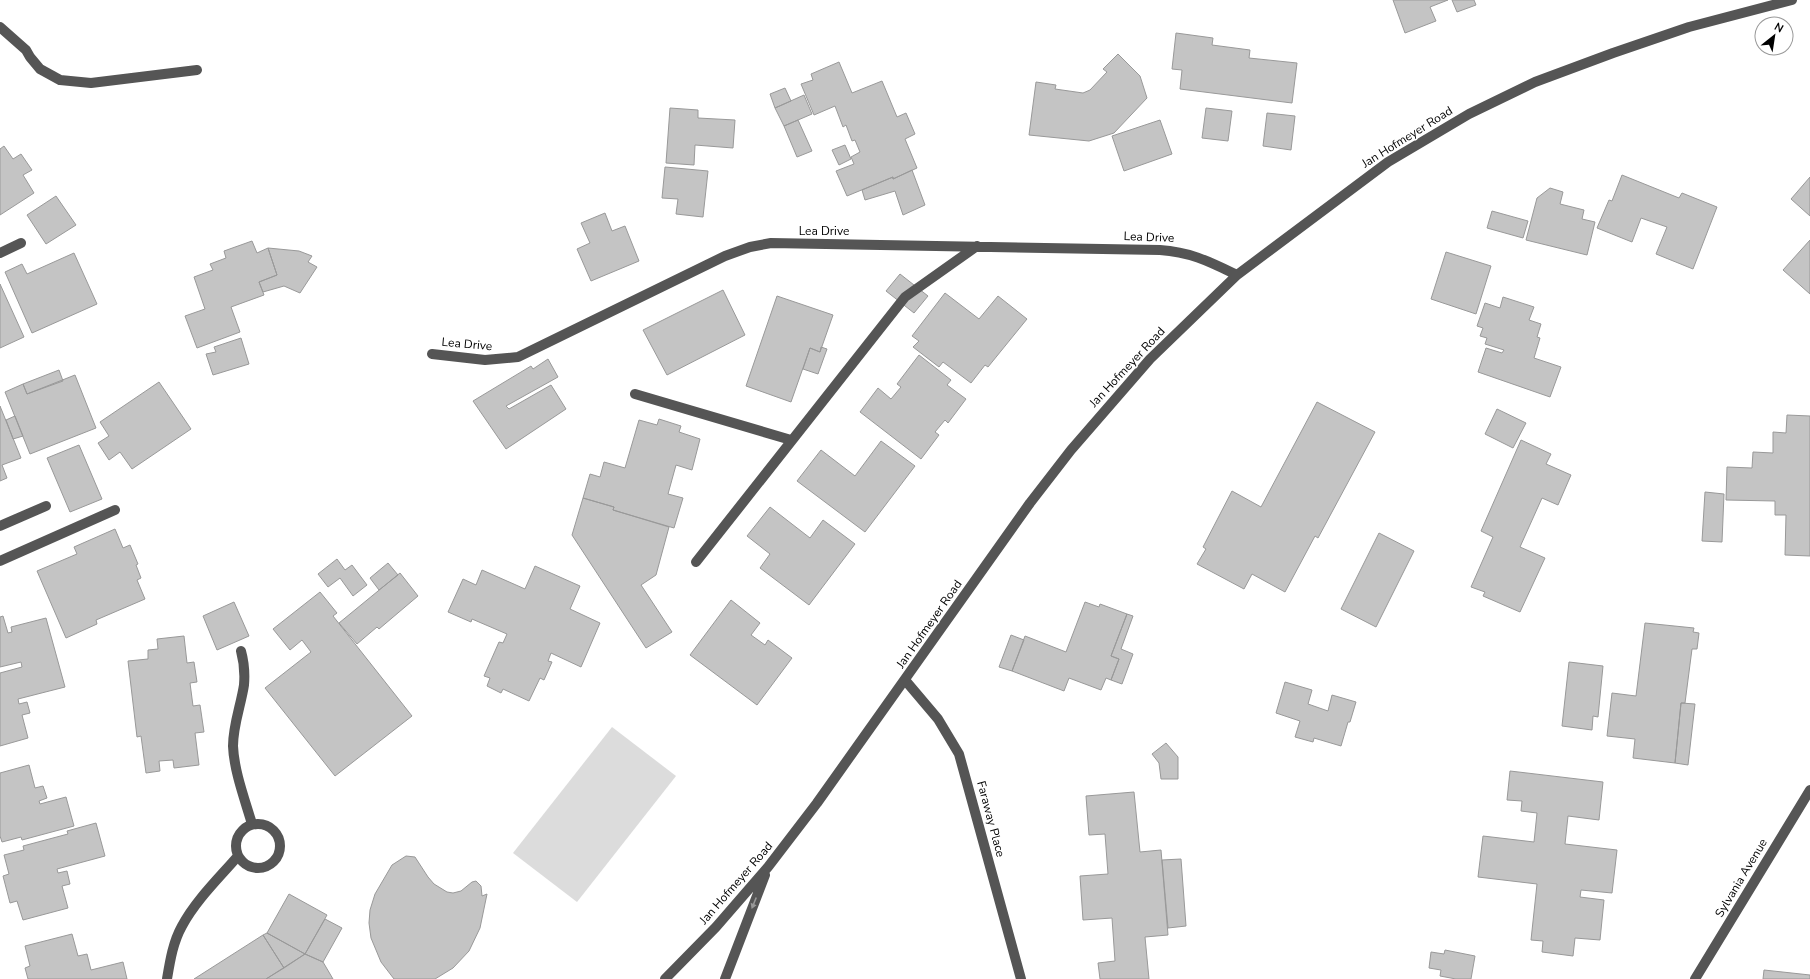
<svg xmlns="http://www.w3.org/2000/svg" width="1810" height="979" viewBox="0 0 1810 979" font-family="'Nunito Sans',sans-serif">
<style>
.green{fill:#dcdcdc}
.building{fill:#c4c4c4;stroke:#999}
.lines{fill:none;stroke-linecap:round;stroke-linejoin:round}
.minor{stroke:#555;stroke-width:10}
.oneway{fill:#999}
.labels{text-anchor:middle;stroke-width:3;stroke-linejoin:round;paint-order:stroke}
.street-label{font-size:12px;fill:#000;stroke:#fff}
</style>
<rect width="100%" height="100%" fill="#fff"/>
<path class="green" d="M612 727 676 776 577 902 513 853Z"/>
<path class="building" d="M1393 0H1448L1430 7 1436 21 1405 33Z
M1452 0H1474L1476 5 1457 12Z
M1176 33 1213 38 1212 45 1250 50 1249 58 1297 63 1292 103 1180 89 1182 70 1172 69Z
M1118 54 1140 76 1147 98 1114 133 1089 141 1029 135 1036 82 1056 85 1055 89 1083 93 1090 90 1107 72 1103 69Z
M839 62 852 93 882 81 897 117 906 113 915 134 905 139 917 168 893 179V177L847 196 836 171 854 164 851 157 860 152 855 140 852 141 846 125 843 127 835 106 814 115 801 84 813 80 811 74Z
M785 88 791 101 775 108 770 94Z
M804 95 812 114 784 126 775 108Z
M670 108 698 110V118L735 120 733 148 695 145 694 165 666 163Z
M1206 108 1232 111 1228 141 1202 138Z
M1267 113 1295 116 1291 150 1263 146Z
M798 120 812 151 797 157 784 126Z
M1160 120 1172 154 1124 171 1112 136Z
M845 145 851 159 839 165 832 150Z
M4 146 13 159 21 154 32 170 23 175 34 193 0 215V149Z
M665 167 708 171 703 217 676 214 678 199 662 198Z
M912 170 925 205 903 215 895 191 865 200 862 190 893 177V179Z
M1622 175 1679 198 1682 193 1717 207 1693 269 1656 254 1667 227 1641 218 1632 242 1597 228 1609 200 1612 201Z
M1810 177V216L1791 199Z
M1550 188 1563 192 1560 204 1584 210 1582 219 1595 222 1587 255 1526 240 1537 198Z
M56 196 76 225 46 244 27 215Z
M1492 211 1528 221 1523 238 1487 228Z
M605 213 612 231 625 226 639 261 591 281 577 249 590 243 581 223Z
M1810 240V294L1783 270Z
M252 241 257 253 268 248 277 275 259 282 264 295 231 307 240 332 197 348 185 316 205 309 194 277 213 270 210 264 226 258 224 251Z
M268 248 299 251 312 256 308 262 317 267 300 293 284 286 263 292 259 282 277 275Z
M1446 252 1491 266 1476 314 1431 299Z
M74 253 97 304 32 333 5 272 22 264 27 274Z
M900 274 928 296 914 313 886 291Z
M0 284 24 337 0 348Z
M723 290 745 335 667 375 643 330Z
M945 293 979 319 998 296 1027 319 988 367 985 365 971 383 943 362 939 367 913 347 919 341 912 336Z
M777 296 833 315 820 352 810 348 791 402 746 386Z
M1503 297 1534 307 1529 320 1541 324 1537 337 1540 338 1534 358 1561 367 1550 397 1478 372 1486 348 1502 353 1504 350 1485 344 1487 338 1480 336 1483 328 1477 326 1485 303 1500 308Z
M241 338 249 364 213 375 206 354 216 352 214 347Z
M821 347 827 349 818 374 803 369 810 348 820 352Z
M919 355 951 380 947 385 966 399 948 423 945 420 935 432 939 435 921 459 860 412 878 388 891 399 901 387 897 384Z
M548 359 558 377 506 406 509 409 551 385 566 409 506 449 473 401 531 366 533 369Z
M59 370 63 381 27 394 23 384Z
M75 375 96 428 30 454 5 392 23 384 27 394Z
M159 382 191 429 132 469 120 452 109 460 98 443 109 436 100 422Z
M1317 402 1375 432 1318 538 1315 536 1285 592 1252 574 1244 589 1197 564 1206 549 1203 547 1232 491 1261 507Z
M0 406 21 458 2 465 7 478 0 481Z
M1497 409 1526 423 1513 448 1485 434Z
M1787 415 1810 416V556L1785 555 1786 515H1775V501L1726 500 1727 467 1752 468 1753 452 1773 453V432L1786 433Z
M15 416 23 436 13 439 6 420Z
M659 419 681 426 679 432 700 439 692 470 676 465 668 494 683 498 674 528 613 510 614 507 583 498 590 474 600 477 604 462 625 468 639 420 657 425Z
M1521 440 1551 454 1546 464 1571 475 1558 505 1542 498 1520 547 1545 558 1520 612 1483 596 1485 592 1471 587 1493 537 1481 531Z
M881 441 915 466 865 532 797 481 821 450 855 476Z
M79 445 102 499 70 512 47 458Z
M1705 492 1724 494 1722 542 1702 541Z
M583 498 614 507 613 510 669 527 656 575 641 585 672 632 646 648 572 535Z
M770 507 810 538 823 520 855 544 809 605 760 568 770 554 747 536Z
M115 529 123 548 130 545 138 564 136 565 141 578 137 580 145 599 96 620 97 624 66 638 37 571 77 554 74 547Z
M1379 533 1414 551 1376 627 1341 609Z
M337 559 345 570 352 565 367 585 353 596 340 578 328 587 318 574Z
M388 563 398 575 379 590 370 578Z
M535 566 580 586 570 609 600 623 581 667 551 653 548 661 552 662 544 680 540 678 529 701 503 689 501 693 487 686 490 678 484 676 499 642 503 643 507 634 472 619 471 622 448 612 463 579 476 585 482 570 525 589Z
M400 573 418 596 379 629 377 627 357 644 339 623Z
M320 592 337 613 333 616 412 716 335 776 265 688 311 652 302 640 290 650 273 629Z
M731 600 760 623 751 635 765 645 768 640 792 658 757 705 690 655Z
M234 602 249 636 217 650 203 616Z
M1085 602 1099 607 1100 604 1127 614 1111 656 1119 659 1111 680 1106 678 1101 690 1069 678 1064 691 1012 671 1025 636 1066 652Z
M1127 614 1133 616 1121 649 1133 654 1122 684 1111 680 1119 659 1111 656Z
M3 616 8 633 12 632 11 627 46 618 65 687 18 699 19 704 27 702 30 713 22 715 28 738 0 746V673L22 667 21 662 0 667V617Z
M1645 623 1694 628 1693 632 1699 633 1697 649H1692L1685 703H1681L1675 763 1633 758 1635 739 1607 736 1612 693 1636 696Z
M1011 635 1024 640 1012 671 999 667Z
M184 636 187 663 194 662 197 682 190 683 193 706 200 705 204 732 195 733 199 765 174 768 173 760 159 761 160 771 146 773 141 736 137 737 128 661 148 659V650L158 649 157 639Z
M1569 662 1603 666 1598 717 1593 716 1592 730 1562 726Z
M1285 682 1312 690 1308 704 1328 711 1332 695 1356 702 1350 722H1348L1341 746 1314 738 1313 742 1295 737 1300 721 1276 713Z
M1681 703 1695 704 1688 765 1675 763Z
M1166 743 1178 757V779H1161L1159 763 1152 754Z
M29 765 35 788 43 786 47 798 39 801 40 804 66 797 74 826 22 840 21 837 2 842 0 836V773Z
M1510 771 1603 782 1599 820 1568 816 1565 844 1617 850 1612 893 1581 890 1580 897 1604 900 1600 940 1575 938 1573 956 1542 952 1543 941 1531 940 1537 884 1478 877 1483 836 1534 842 1537 813 1521 811 1522 801 1507 800Z
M1134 792 1140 852 1161 850 1168 935 1145 937 1149 979H1100L1098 963 1115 961 1112 918 1083 920 1080 876 1108 874 1105 834 1089 835 1086 796Z
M96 823 105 856 57 869 58 873 67 871 70 884 62 886 68 908 23 920 17 901 10 903 3 876 9 874 4 855 24 850 23 846 68 834 67 831Z
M406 856 415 857 428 877 434 884 447 892 453 893 461 891 472 882 476 881 481 886 482 896 487 894 480 928 469 951 453 968 435 979H394L381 962 371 938 369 923 370 910 375 894 392 865Z
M1181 859 1186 926 1168 928 1162 860Z
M289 894 327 915 305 954 267 933Z
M325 919 342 928 323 962 305 954Z
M267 933 305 954 284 968 263 935Z
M72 934 78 956 87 954 91 970 123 962 127 979H28L25 968 30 966 25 946Z
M263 935 284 968 266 979H194Z
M1445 950 1475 956 1471 979H1456L1440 976 1441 970 1429 968 1431 952 1444 954Z
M305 954 323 962 333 979H266Z
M1764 970 1810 975V979H1763Z"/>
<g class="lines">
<path class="minor" d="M0 27 26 50 30 57 40 69 60 80 91 83 197 70
M0 253 21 243
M432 354 485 360 518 357 725 256 750 247 771 243 1160 250C1191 252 1210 262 1237 275
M635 394 791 440
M0 526 46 506
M0 561 115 510
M696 562 905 297 977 246
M241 651C244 662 245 673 244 685 241 705 233 725 233 746 234 771 245 800 252 824
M905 680 938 719 959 754 1021 979
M236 846a22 22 0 1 1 44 0a22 22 0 1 1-44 0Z
M167 979C170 961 173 942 182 926 196 900 219 878 238 856
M665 979 716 927 768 867 817 803 1030 503 1071 450 1150 359 1237 275 1388 162 1469 114 1535 82 1613 53 1689 27 1792 0
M725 979 765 875
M1695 979 1810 790"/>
</g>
<defs><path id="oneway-solid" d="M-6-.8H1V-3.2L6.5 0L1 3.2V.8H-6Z"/></defs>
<use class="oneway" href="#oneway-solid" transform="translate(754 903) rotate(112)"/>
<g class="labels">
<g class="street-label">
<text transform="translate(1407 137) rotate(-32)" y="4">Jan Hofmeyer Road</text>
<text x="824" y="235">Lea Drive</text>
<text transform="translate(1149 237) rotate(2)" y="4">Lea Drive</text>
<text transform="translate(467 344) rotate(5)" y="4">Lea Drive</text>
<text transform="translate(1127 367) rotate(-47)" y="4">Jan Hofmeyer Road</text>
<text transform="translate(929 624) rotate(-55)" y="4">Jan Hofmeyer Road</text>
<text transform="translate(991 819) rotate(75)" y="4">Faraway Place</text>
<text transform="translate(1741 878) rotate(-59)" y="4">Sylvania Avenue</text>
<text transform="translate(736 883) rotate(-49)" y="4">Jan Hofmeyer Road</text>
</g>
</g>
<g transform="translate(1774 36) rotate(30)"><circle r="19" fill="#ffffff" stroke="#999999"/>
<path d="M0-3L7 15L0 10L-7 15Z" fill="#000000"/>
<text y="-6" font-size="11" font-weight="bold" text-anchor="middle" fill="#000000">N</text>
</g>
</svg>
